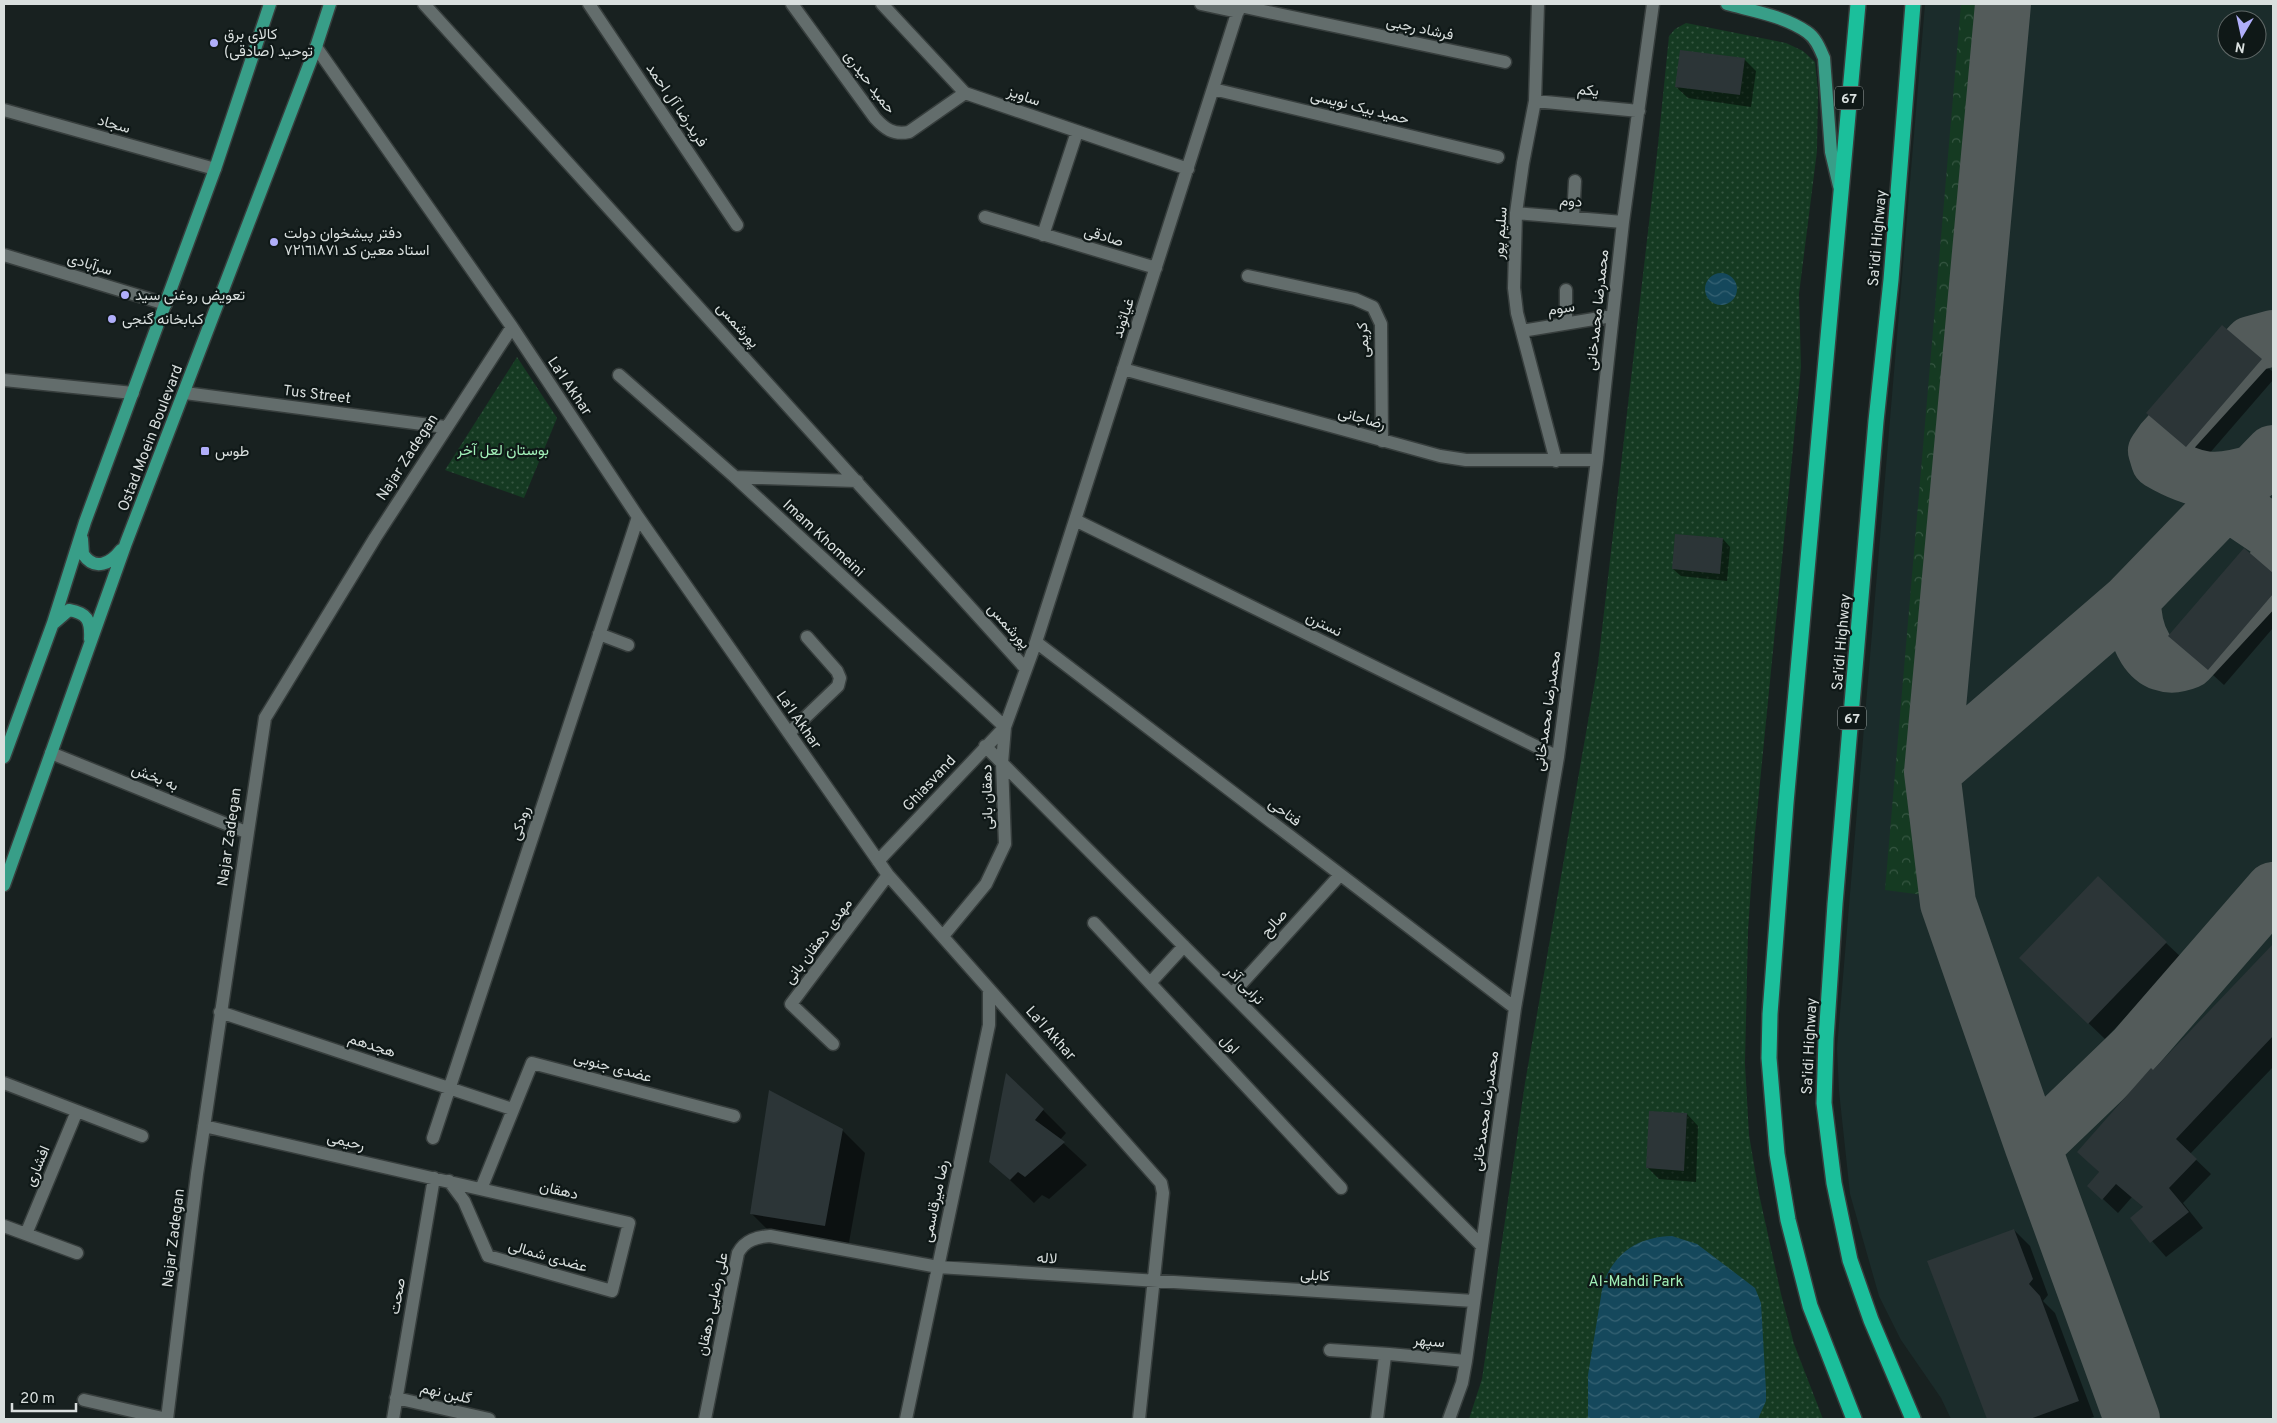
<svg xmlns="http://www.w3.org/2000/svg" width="2277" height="1423" viewBox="0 0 2277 1423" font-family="Overpass,Vazirmatn,sans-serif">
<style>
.built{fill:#1b2c2b;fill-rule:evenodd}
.green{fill:url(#green-dots)}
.forest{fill:url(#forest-crowns)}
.water{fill:url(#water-waves)}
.shadow{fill:#0007}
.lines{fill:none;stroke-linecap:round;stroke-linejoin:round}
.taxiway{stroke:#535b5a;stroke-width:56}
.building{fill:#2c3537}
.minor-casing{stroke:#373e3d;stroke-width:15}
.major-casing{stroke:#373e3d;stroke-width:15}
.highway-casing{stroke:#373e3d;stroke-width:18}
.minor{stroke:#636d6c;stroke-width:12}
.major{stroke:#389e88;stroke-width:12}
.highway{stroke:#1bbf9b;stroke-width:15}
.poi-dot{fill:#b0aefa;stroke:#0f1817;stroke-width:2}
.labels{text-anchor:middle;stroke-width:4.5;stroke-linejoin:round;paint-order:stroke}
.shield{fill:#0f1817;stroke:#9ca3a2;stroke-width:1}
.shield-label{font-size:14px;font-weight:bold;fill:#d9dfde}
.street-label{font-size:15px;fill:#d9dfde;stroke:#0f1817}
.poi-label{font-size:15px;fill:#d9dfde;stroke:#0f1817;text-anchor:start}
.park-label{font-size:15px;fill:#a1efb8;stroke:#0f1817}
</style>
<defs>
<pattern id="green-dots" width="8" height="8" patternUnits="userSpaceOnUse" patternTransform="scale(1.25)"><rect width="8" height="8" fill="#153a22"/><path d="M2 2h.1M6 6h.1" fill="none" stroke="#365642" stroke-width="1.8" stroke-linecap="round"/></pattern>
<pattern id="forest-crowns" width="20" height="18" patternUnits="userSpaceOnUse" patternTransform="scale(1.25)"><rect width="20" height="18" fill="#153a22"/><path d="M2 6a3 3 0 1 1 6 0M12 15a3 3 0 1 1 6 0" fill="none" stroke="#365642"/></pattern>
<pattern id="water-waves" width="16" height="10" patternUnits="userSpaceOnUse" patternTransform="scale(1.25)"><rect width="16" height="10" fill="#15485c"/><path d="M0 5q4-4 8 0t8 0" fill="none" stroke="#366273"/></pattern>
</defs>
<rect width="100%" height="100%" fill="#182120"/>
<path class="built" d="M1925 4H2273V1419H1951L1941 1398 1901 1340 1879 1296 1850 1194 1839 1091 1837 1048ZM2227 20H2257V50H2227Z"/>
<path class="green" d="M1686 23 1786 43 1803 51 1815 62 1818 92 1817 151 1799 294 1801 367 1754 843 1748 931 1745 1064 1749 1135 1759 1194 1781 1294 1794 1344 1823 1419H1469L1482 1379 1525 1083 1598 664 1658 145 1669 36 1675 29Z
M517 357 557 418 524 498 445 470Z"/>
<path class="forest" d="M1961 4H1991L1925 776 1931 896 1885 890Z"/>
<path class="water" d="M1705 289a16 16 0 1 1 32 0a16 16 0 1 1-32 0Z
M1672 1236 1697 1244 1755 1288 1761 1303 1766 1390V1401L1758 1419H1588V1375L1603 1284C1615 1252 1638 1237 1672 1236Z"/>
<path class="shadow" d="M1744 59 1756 71 1751 107 1688 98 1676 87Z
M2222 327 2273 372V380L2202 462 2148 413Z
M1723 539 1730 547 1727 581 1681 576 1673 569Z
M2244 550 2273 575V628L2224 685 2170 636Z
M2166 943 2182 958 2105 1039 2036 973Z
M2273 946V1067L2190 1154 2211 1174 2183 1203 2203 1228 2166 1257 2132 1218 2144 1208 2132 1197 2118 1213 2089 1186 2100 1173 2079 1152Z
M1043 1110 1066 1133 1060 1140 1087 1165 1049 1199 1042 1195 1034 1203 990 1161Z
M1687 1114 1698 1126 1696 1182 1659 1179 1648 1168Z
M842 1130 865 1153 848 1248 774 1236 751 1213Z
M2014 1230 2030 1246 2048 1295 2043 1301 2055 1313 2094 1417 2087 1419H1988L1929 1262Z"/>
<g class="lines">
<path class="taxiway" d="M2003 4 1932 772 1948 903 2033 1147
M2256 472C2216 485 2195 482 2159 461L2156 451 2163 441 2251 344 2273 338
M2243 484 2240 498 2242 512 2273 533
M2133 598C2133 631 2147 678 2188 661L2273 569
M1932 772 2129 602 2273 453
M2132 1419 2033 1147 2134 1050 2273 890"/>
</g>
<path class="building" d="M1680 50 1745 58 1740 95 1675 87Z
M2222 325 2262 359 2186 447 2146 413Z
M1675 534 1723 538 1720 574 1672 569Z
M2244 548 2273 573V594L2208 670 2168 636Z
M2098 876 2167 942 2088 1024 2019 958Z
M2273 944V1036L2176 1139 2197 1159 2169 1188 2189 1212 2150 1243 2130 1218 2143 1207 2116 1184 2102 1200 2087 1186 2099 1172 2077 1152 2151 1068 2153 1070Z
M1006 1073 1044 1109 1035 1120 1065 1142 1025 1177 1018 1172 1010 1180 989 1162Z
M769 1090 843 1129 825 1226 750 1214Z
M1649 1111 1687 1113 1684 1171 1646 1168Z
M2014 1229 2033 1279 2029 1284 2040 1296 2079 1401 2030 1419H1987L1927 1261Z"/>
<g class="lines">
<defs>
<path id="minor" d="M424 4 1026 669
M589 4 737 225
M792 4 875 118C885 129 893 135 909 132L965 93
M882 4 965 93 1188 169
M1201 4 1238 12
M1538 4 1535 101 1523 163 1516 213 1514 288 1517 313 1556 461
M1240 6 1505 62
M316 47 512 327 638 517 888 875 1161 1183 1163 1193 1139 1419
M1213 89 1498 157
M1535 101 1639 111
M4 110 215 169
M1516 213 1623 222
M985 217 1156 268
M1573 218 1575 181
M1043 235 1077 132
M4 255 166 304
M1248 276 1355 299 1373 307 1381 324 1382 441
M1566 290V323
M1522 331 1606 317
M1123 369 1440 456 1466 460H1597
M619 375 735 477 1005 727 878 861
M4 380 133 393
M185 393 445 427
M735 477 857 481
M1075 520 1558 757
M599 634 628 645
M1036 642 1515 1008
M789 733 838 686 840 678 837 671 807 637
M985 746 1482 1246
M51 753 246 832
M1094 923 1341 1188
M943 936 986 884 1005 844 1002 763 1005 727 1036 642 1240 4
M1150 983 1184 946
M1232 994 1340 875
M220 1012 512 1109
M833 1044 791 1004 888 875
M4 1083 142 1136
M204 1126 629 1223 612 1291 488 1256 464 1201 449 1181
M433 1138 638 517
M481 1189 532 1063 734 1116
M4 1226 77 1253
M26 1234 77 1111
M1330 1350 1389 1354
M396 1398 489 1419
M84 1400 167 1419
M167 1419 197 1174 265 718 375 538 512 327
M393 1419 434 1178
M705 1419 738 1253C745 1240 757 1237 770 1236L938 1267 1474 1301
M906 1419 989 1025V990
M1377 1419 1385 1356 1389 1354 1466 1361
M1449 1419 1462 1383 1466 1361 1515 1008 1558 757 1597 460 1623 222 1653 4"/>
<path id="major" d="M1727 4C1753 11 1784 16 1807 32 1816 38 1820 49 1824 58L1831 152 1839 186
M82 539 83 554C95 572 111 563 121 550
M54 623 69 610C87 613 91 620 90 639
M4 757 53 623 85 522 215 169 270 4
M4 885 126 543 316 47 330 4"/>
<path id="highway" d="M1854 1419 1810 1306 1788 1220 1777 1154 1769 1058 1770 1014 1786 803 1858 4
M1913 1419 1871 1320 1850 1260 1834 1183 1824 1103 1826 1039 1835 904 1876 421 1891 280 1913 4"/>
</defs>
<use href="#minor" class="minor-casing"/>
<use href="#major" class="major-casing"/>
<use href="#highway" class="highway-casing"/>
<use href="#minor" class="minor"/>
<use href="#major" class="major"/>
<use href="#highway" class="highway"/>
</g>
<g class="poi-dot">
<circle cx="214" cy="43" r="5"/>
<circle cx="274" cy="242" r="5"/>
<circle cx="125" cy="295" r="5"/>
<circle cx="112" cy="319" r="5"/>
<rect x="200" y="446" width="10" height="10" rx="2.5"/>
</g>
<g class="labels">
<g class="shield">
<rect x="1835" y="86.5" width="28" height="23" rx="4"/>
<rect x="1838" y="706.5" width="28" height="23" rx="4"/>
</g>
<g class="shield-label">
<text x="1849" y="103">67</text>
<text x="1852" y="723">67</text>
</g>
<g class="street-label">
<text transform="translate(1420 28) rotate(12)" y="5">فرشاد رجبی</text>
<text transform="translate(870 82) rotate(53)" y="5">حمید حیدری</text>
<text transform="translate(1588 90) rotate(5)" y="5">یکم</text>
<text transform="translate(1024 96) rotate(19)" y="5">ساویز</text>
<text transform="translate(677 105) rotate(56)" y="5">فریدرضا آل احمد</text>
<text transform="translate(1360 107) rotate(14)" y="5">حمید بیک نویسی</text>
<text transform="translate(114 124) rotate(16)" y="5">سجاد</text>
<text transform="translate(1571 201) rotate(5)" y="5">دوم</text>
<text transform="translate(1500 233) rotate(-86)" y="5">سلیم پور</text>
<text transform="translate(1104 236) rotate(17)" y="5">صادقی</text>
<text transform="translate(1877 238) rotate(-85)" y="5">Sa'idi Highway</text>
<text transform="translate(90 264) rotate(17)" y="5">سرآبادی</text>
<text transform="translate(1561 308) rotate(-9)" y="5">سوم</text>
<text transform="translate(1597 310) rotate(-84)" y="5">محمدرضا محمدخانی</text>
<text transform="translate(1123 318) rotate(-72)" y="5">غیاثوند</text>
<text transform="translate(738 325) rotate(48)" y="5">پورشمس</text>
<text transform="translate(1363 340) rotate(-94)" y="5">کریمی</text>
<text transform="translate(570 386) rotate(56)" y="5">La'l Akhar</text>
<text transform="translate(317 394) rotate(7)" y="5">Tus Street</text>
<text transform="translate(1362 418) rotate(16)" y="5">رضاجانی</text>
<text transform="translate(150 438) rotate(-69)" y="5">Ostad Moein Boulevard</text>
<text transform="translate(407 457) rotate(-57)" y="5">Najar Zadegan</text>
<text transform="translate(824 538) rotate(43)" y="5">Imam Khomeini</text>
<text transform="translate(1324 624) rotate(26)" y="5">نسترن</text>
<text transform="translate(1009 626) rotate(48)" y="5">پورشمس</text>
<text transform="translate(1841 642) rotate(-85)" y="5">Sa'idi Highway</text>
<text transform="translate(1547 711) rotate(-82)" y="5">محمدرضا محمدخانی</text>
<text transform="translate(799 720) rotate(55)" y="5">La'l Akhar</text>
<text transform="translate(155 777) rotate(22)" y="5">به بخش</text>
<text transform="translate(929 783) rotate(-47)" y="5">Ghiasvand</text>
<text transform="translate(987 797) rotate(-91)" y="5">دهقان بانی</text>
<text transform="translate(1285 812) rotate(37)" y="5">فتاحی</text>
<text transform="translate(520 823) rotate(-72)" y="5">رودکی</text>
<text transform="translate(229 837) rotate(-82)" y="5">Najar Zadegan</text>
<text transform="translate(1274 923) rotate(-48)" y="5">صالح</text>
<text transform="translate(818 941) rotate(-53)" y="5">مهدی دهقان بانی</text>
<text transform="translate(1245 985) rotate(45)" y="5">ترابی آذر</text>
<text transform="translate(1051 1033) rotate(48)" y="5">La'l Akhar</text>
<text transform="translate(1230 1044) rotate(47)" y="5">اول</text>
<text transform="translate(372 1045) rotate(18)" y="5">هجدهم</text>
<text transform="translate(1809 1046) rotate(-87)" y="5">Sa'idi Highway</text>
<text transform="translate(613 1067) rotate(15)" y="5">عضدی جنوبی</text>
<text transform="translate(1485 1111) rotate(-82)" y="5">محمدرضا محمدخانی</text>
<text transform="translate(346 1141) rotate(13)" y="5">رحیمی</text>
<text transform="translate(37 1166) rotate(-67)" y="5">افشاری</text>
<text transform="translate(559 1190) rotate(13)" y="5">دهقان</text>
<text transform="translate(935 1201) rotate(-78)" y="5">رضا میرقاسمی</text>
<text transform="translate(173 1238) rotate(-83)" y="5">Najar Zadegan</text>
<text transform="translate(548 1256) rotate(16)" y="5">عضدی شمالی</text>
<text transform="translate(1047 1258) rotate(4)" y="5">لاله</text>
<text transform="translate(1315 1275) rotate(4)" y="5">کابلی</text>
<text transform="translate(397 1296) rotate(-80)" y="5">صحت</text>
<text transform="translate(712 1304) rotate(-78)" y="5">علی رضایی دهقان</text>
<text transform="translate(1429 1341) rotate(5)" y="5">سپهر</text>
<text transform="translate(446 1393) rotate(13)" y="5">گلبن نهم</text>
</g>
<g class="poi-label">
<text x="224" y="39">کالای برق<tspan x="224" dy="17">توحید (صادقی)</tspan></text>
<text x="284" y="238">دفتر پيشخوان دولت<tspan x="284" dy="17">استاد معين كد ٧٢١٦١٨٧١</tspan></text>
<text x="135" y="300">تعویض روغنی سید</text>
<text x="122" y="324">کبابخانه گنجی</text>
<text x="215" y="456">طوس</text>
</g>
<g class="park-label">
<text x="503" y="455">بوستان لعل آخر</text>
<text x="1636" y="1286">Al-Mahdi Park</text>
</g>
</g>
<rect width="2277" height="1423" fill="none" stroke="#d9dfde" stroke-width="10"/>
<g transform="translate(2242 35) rotate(189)"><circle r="24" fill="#0f1817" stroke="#606867"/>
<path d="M0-4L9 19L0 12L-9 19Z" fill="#b0aefa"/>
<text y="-8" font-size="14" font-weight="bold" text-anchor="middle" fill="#d9dfde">N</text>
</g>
<path d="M12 1403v8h64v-8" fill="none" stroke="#d9dfde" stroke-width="2.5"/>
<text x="20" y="1403" font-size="15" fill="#d9dfde" stroke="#0f1817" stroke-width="4" paint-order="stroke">20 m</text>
</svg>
